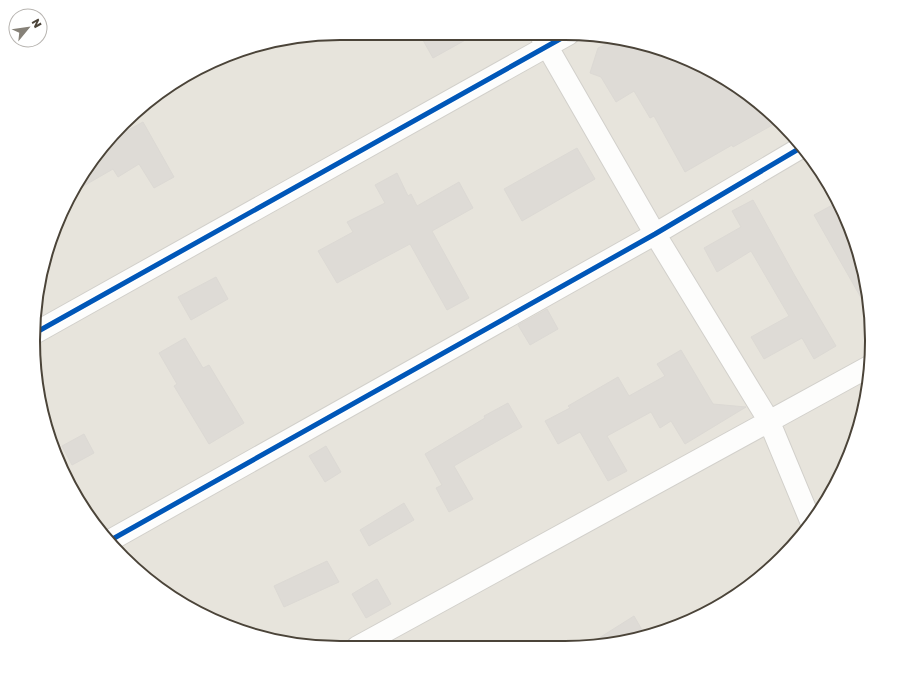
<svg xmlns="http://www.w3.org/2000/svg" width="905" height="681" viewBox="0 0 905 681" font-family="'Golos Text',sans-serif">
<style>
.residential{fill:#e7e4dc}
.building{fill:#dedbd6;stroke:#dcd9d4}
.lines{fill:none;stroke-linecap:round;stroke-linejoin:round}
.street-casing{stroke:#d2d0cb;stroke-width:23}
.street{stroke:#fdfdfc;stroke-width:21}
.cycleway-casing{stroke:#fff;stroke-width:8}
.cycleway{stroke:#0057b8;stroke-width:5}
.rim{fill:none;stroke:#4b4439;stroke-width:2}
</style>
<rect width="100%" height="100%" fill="#f4f2ee"/>
<path class="residential" d="M341 33 584 34 644 43 735 85 809 153 840 205 862 261 871 321 869 381 856 440 831 494 796 543 752 585 682 625 605 645 320 647 261 637 187 607 138 572 96 528 56 458 34 361 39 281 65 204 109 138 187 74 261 44Z"/>
<path class="building" d="M419 33H478L433 58Z
M617 39 644 43 734 84 776 123 733 147 732 145 685 172 654 116 650 118 634 91 616 102 601 77 590 73 598 48Z
M143 122 174 177 154 188 139 164 118 177 113 169 73 192 106 142Z
M577 148 595 179 522 221 504 189Z
M397 173 408 196 411 194 417 206 459 182 473 208 432 231 469 298 447 310 410 244 337 283 318 251 353 232 347 222 385 203 375 185Z
M753 200 795 276 836 346 814 359 802 338 764 359 751 337 789 316 751 251 717 272 704 248 741 227 732 211Z
M836 203 849 227 862 261 869 309 868 310 814 215Z
M216 277 228 299 191 320 178 297Z
M547 309 558 329 530 345 518 325Z
M185 338 203 368 209 365 244 423 209 444 174 386 177 384 159 353Z
M681 350 713 404 746 407 685 444 671 421 660 428 651 412 607 436 627 471 608 481 580 432 558 444 545 421 570 408 568 406 618 377 629 396 665 376 657 364Z
M508 403 522 427 454 466 473 499 449 512 436 488 442 485 425 454 485 418 484 416Z
M84 434 94 453 72 465 62 446Z
M326 446 341 472 325 482 309 456Z
M404 503 414 520 369 546 360 530Z
M327 561 339 582 284 607 274 586Z
M377 579 391 604 366 618 352 594Z
M634 616 645 635 605 645H588Z"/>
<g class="lines">
<defs>
<path id="street" d="M540 34 655 234 769 421 811 522
M35 333 569 34
M109 541 655 234 802 147
M357 647 870 366"/>
</defs>
<use href="#street" class="street-casing"/>
<use href="#street" class="street"/>
<defs>
<path id="cycleway" d="M35 333 569 34
M109 541 655 234 802 147"/>
</defs>
<use href="#cycleway" class="cycleway-casing"/>
<use href="#cycleway" class="cycleway"/>
</g>
<path d="M0 0H905V681H0ZM340 40H565A300 300 0 0 1 865 340V341A300 300 0 0 1 565 641H340A300 300 0 0 1 40 341V340A300 300 0 0 1 340 40Z" fill="#fff" fill-rule="evenodd"/>
<path class="rim" d="M340 40H565A300 300 0 0 1 865 340V341A300 300 0 0 1 565 641H340A300 300 0 0 1 40 341V340A300 300 0 0 1 340 40Z"/>
<g transform="translate(28 28) rotate(61)"><circle r="19" fill="#ffffff" stroke="#b7b4b0"/>
<path d="M0-3L7 15L0 10L-7 15Z" fill="#868178"/>
<text y="-6" font-size="11" font-weight="bold" text-anchor="middle" fill="#4b4439">N</text>
</g>
</svg>
